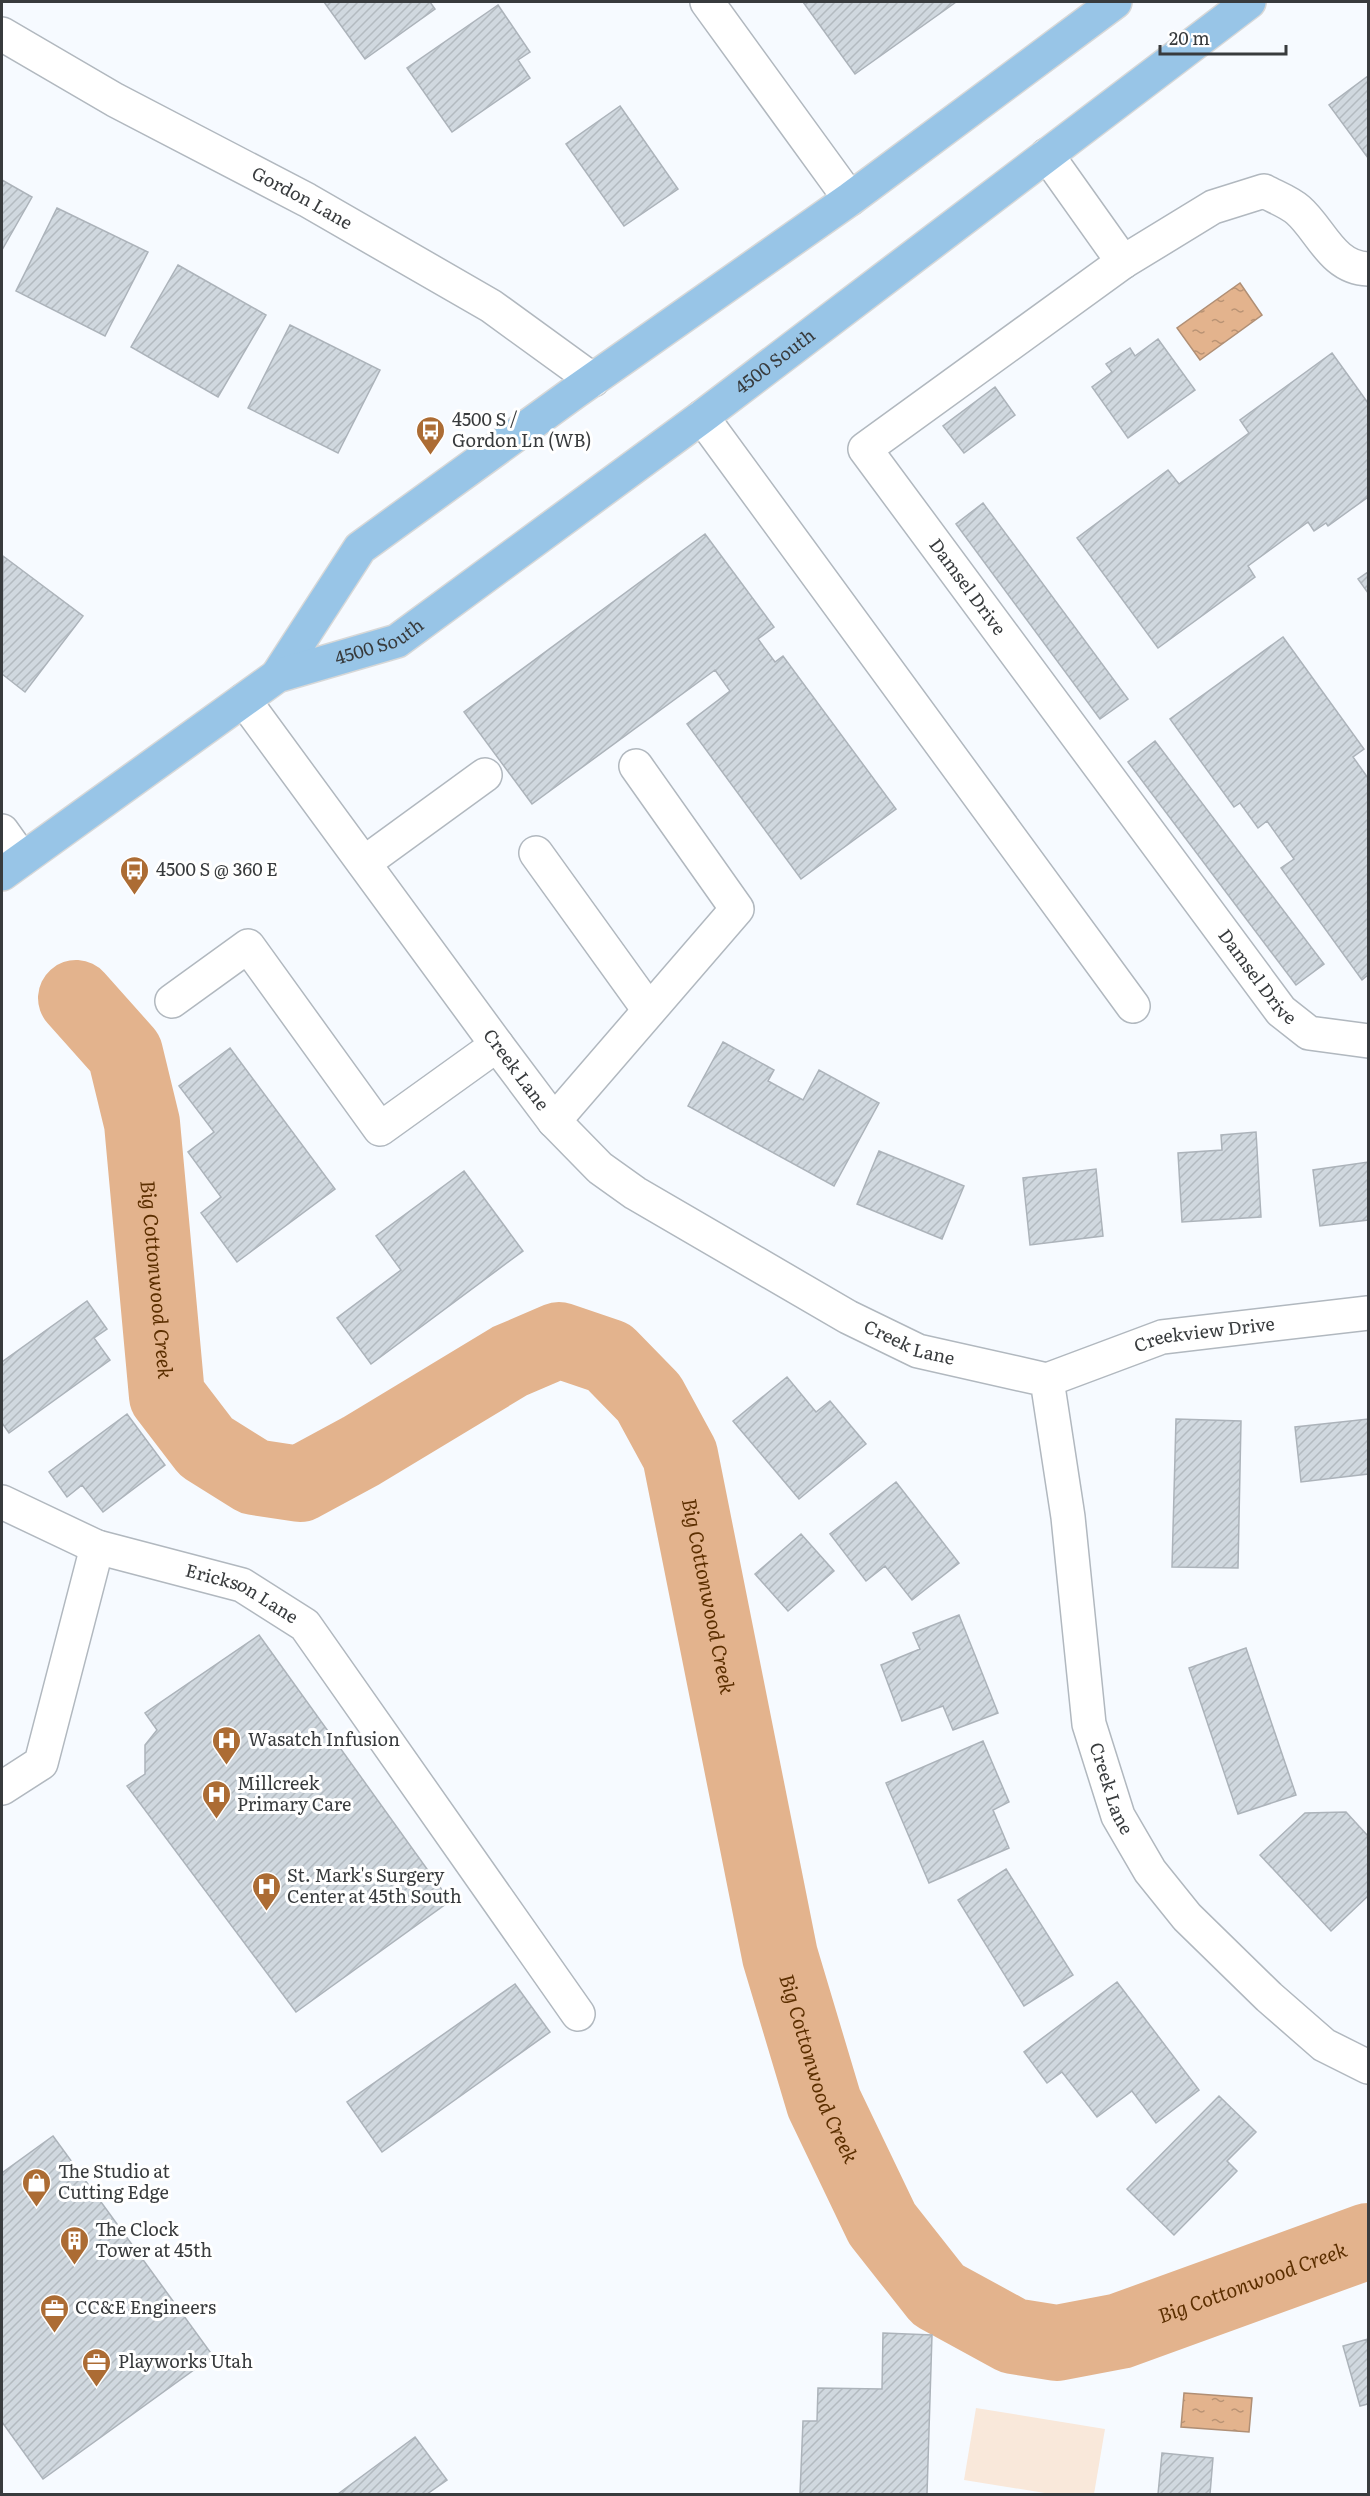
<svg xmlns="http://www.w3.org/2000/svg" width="1370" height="2496" viewBox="0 0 1370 2496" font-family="Literata,serif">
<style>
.pitch{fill:#f9e8da}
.water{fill:url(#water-ripples);stroke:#b08f75;stroke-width:1.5}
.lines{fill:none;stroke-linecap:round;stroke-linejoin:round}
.river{stroke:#e3b38d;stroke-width:76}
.building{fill:url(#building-hatch);stroke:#acb3ba;stroke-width:1.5}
.minor-casing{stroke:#b1b8bf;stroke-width:36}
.major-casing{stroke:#d7d8d8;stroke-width:36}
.minor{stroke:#fff;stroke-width:33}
.major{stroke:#98c5e7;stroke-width:33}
.labels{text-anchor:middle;stroke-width:6;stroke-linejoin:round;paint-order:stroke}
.street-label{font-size:18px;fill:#383b3d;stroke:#fff}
.poi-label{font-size:18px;fill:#383b3d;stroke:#fff;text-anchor:start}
.water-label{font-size:20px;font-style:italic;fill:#5c2f00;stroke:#fff}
</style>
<defs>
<pattern id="water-ripples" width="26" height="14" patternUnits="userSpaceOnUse" patternTransform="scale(1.5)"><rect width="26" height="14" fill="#e3b38d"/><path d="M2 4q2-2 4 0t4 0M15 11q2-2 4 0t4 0" fill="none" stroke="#b99374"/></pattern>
<pattern id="building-hatch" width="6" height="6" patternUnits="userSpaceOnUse" patternTransform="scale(1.5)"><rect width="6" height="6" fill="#d0d8df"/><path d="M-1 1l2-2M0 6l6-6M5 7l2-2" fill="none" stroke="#b3bac0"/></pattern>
</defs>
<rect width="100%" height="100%" fill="#f6faff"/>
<path class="pitch" d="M976 2408 1105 2429 1094 2494H1051L964 2480Z"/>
<path class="water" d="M1240 283 1262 315 1200 360 1177 328Z
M1184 2393 1252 2398 1249 2432 1181 2427Z"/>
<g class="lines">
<path class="river" id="s1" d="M76 998 125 1053 142 1123 167 1396 206 1447 254 1477 300 1484 361 1451 510 1361 559 1340 609 1357 649 1398 680 1455 780 1956 824 2103 882 2224 938 2295 1013 2336 1057 2343 1120 2331 1368 2241"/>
</g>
<path class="building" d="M324 2H430L435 9 365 59Z
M803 2H956L855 74Z
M498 5 530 52 518 60 530 78 452 132 407 68Z
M1368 76V158L1329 105Z
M620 106 678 189 624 226 566 144Z
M2 180 32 197 2 250Z
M57 208 148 252 105 336 16 291Z
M178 265 266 315 218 397 131 347Z
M290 325 380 370 338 453 248 408Z
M1158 339 1195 390 1128 438 1092 387 1112 372 1106 364 1130 348 1135 356Z
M1332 353 1368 403V497L1328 526 1326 523 1314 531 1308 522 1248 566 1255 577 1158 648 1077 538 1168 470 1179 484 1249 433 1240 420Z
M995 387 1015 415 964 453 943 426Z
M983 503 1128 699 1100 719 956 524Z
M705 534 774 627 758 639 775 662 783 656 896 809 801 879 687 724 730 691 715 670 532 804 464 712Z
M3 556 83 616 25 692 2 674Z
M1368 572V593L1358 579Z
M1283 637 1364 749 1353 757 1368 778V975L1362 980 1281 868 1294 859 1267 821 1258 828 1240 803 1234 807 1170 719Z
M1155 741 1324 964 1296 985 1128 762Z
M723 1042 774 1070 768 1081 803 1100 819 1070 879 1103 834 1186 688 1106Z
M230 1048 335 1189 237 1262 201 1213 221 1197 188 1152 214 1132 179 1086Z
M1256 1132 1261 1217 1182 1222 1178 1153 1222 1150 1221 1135Z
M879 1151 964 1186 942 1239 857 1204Z
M1368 1162V1220L1320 1226 1313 1170Z
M1096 1169 1103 1236 1030 1245 1023 1178Z
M464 1171 523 1251 371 1364 337 1318 401 1270 376 1236Z
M87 1301 107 1329 94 1338 110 1360 9 1433 2 1423V1362Z
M787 1377 816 1412 830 1401 866 1444 799 1499 733 1421Z
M127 1414 165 1465 103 1512 82 1485 67 1497 49 1472Z
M1176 1419 1241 1421 1238 1568 1172 1567Z
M1368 1419V1474L1301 1482 1295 1427Z
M896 1482 959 1563 912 1600 885 1566 866 1581 830 1534Z
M801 1534 834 1571 788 1611 755 1574Z
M959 1615 998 1713 953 1730 943 1706 902 1721 881 1665 920 1649 913 1633Z
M259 1635 450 1901 296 2012 127 1786 145 1774V1745L157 1730 145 1713Z
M1246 1648 1296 1795 1238 1814 1189 1668Z
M983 1741 1009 1802 993 1810 1009 1848 929 1883 886 1783Z
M1346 1812 1368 1836V1896L1331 1931 1260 1855 1305 1813Z
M1006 1869 1073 1975 1024 2006 958 1900Z
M1117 1982 1199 2090 1156 2123 1132 2091 1097 2117 1062 2072 1047 2083 1024 2052Z
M515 1984 550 2032 382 2152 347 2102Z
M1219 2096 1256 2132 1227 2161 1237 2171 1174 2235 1127 2189Z
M53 2136 213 2356 43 2479 2 2422V2173Z
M883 2333 932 2335 927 2494H800L803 2421H817L818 2388 882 2389Z
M1368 2339V2404L1360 2406 1343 2346Z
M415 2437 447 2480 427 2494H338Z
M1162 2453 1213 2458 1210 2494H1158Z"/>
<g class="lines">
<defs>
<g id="minor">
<path d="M707 2 850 199"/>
<path id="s2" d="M2 34 115 100 307 200 491 306 593 380"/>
<path d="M1047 155 1123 262"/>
<path id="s3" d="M1368 269C1332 268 1321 230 1298 210 1289 202 1275 197 1264 191L1213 207 1123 262 865 449 1281 1011 1309 1033 1368 1041"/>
<path d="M702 417 1133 1006"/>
<path id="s4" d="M244 700 497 1045 554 1121 600 1168 635 1193 848 1317 918 1351 1047 1380 1068 1517 1089 1724 1118 1816 1150 1871 1187 1917 1269 1997 1324 2045 1368 2067"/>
<path d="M2 831 22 859"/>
<path d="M536 853 649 1010"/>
<path d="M364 863 485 775"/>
<path d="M172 1001 248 946 380 1129 497 1045"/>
<path d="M554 1121 737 909 636 766"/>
<path id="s5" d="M1047 1380 1162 1337 1368 1313"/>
<path id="s6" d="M2 1502 97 1547 242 1585 305 1625 578 2014"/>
<path d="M2 1788 41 1763 97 1547"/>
</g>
<g id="major">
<path d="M277 676 360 548 575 392 850 199 1115 2"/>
<path id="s7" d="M2 874 277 676 397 641 702 417 1249 2"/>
</g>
</defs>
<use href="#minor" class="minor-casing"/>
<use href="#major" class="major-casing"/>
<use href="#minor" class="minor"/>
<use href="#major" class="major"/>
</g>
<defs>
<symbol id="bus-pin" viewBox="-11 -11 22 30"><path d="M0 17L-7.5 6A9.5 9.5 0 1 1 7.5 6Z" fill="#ac6c34" stroke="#fff"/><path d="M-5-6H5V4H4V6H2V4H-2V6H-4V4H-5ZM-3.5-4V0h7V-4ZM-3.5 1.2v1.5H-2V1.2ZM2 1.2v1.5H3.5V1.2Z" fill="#fff"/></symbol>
<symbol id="hospital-pin" viewBox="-11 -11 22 30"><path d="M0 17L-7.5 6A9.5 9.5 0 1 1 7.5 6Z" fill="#ac6c34" stroke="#fff"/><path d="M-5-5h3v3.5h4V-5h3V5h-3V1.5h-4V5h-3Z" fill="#fff"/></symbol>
<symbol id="shop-pin" viewBox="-11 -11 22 30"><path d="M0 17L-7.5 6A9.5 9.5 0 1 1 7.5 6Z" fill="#ac6c34" stroke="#fff"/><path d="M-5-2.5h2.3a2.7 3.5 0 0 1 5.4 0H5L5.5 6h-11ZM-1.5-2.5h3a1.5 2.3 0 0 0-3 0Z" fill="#fff"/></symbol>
<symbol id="building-pin" viewBox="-11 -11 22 30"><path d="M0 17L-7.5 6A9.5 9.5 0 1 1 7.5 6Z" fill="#ac6c34" stroke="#fff"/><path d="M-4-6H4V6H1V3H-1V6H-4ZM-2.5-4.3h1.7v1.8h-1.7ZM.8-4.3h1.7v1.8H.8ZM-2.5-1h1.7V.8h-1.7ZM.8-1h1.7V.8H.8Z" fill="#fff"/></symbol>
<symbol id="office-pin" viewBox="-11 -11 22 30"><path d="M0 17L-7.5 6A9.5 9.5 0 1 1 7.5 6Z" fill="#ac6c34" stroke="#fff"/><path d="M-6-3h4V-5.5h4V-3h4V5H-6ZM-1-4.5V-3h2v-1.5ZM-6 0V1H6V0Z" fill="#fff"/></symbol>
</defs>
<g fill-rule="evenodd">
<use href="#bus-pin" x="414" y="414" width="33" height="45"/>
<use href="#bus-pin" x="118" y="854" width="33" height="45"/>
<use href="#hospital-pin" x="210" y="1724" width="33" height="45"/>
<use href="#hospital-pin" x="200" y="1778" width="33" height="45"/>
<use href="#hospital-pin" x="250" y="1870" width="33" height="45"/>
<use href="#shop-pin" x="20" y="2166" width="33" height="45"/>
<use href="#building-pin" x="58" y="2224" width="33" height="45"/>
<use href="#office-pin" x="38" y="2292" width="33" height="45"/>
<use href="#office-pin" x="80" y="2346" width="33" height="45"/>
</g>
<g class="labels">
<g class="street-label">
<text dy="6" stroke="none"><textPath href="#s2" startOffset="342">Gordon Lane</textPath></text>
<text dy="6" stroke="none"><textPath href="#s7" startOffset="934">4500 South</textPath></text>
<text dy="6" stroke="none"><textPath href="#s3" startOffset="783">Damsel Drive</textPath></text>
<text dy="6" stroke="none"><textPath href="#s7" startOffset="447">4500 South</textPath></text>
<text dy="6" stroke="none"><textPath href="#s3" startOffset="1269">Damsel Drive</textPath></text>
<text dy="6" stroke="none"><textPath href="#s4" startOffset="459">Creek Lane</textPath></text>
<text dy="6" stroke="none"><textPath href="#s5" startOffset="165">Creekview Drive</textPath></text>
<text dy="6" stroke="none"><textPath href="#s4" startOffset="945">Creek Lane</textPath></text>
<text dy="6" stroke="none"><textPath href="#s6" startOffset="258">Erickson Lane</textPath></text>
<text dy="6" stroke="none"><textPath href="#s4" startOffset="1503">Creek Lane</textPath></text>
</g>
<g class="poi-label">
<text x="452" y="426">4500 S /<tspan x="452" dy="21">Gordon Ln (WB)</tspan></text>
<text x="156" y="876">4500 S @ 360 E</text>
<text x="248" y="1746">Wasatch Infusion</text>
<text x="237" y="1790">Millcreek<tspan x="237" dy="21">Primary Care</tspan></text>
<text x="287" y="1882">St. Mark's Surgery<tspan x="287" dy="21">Center at 45th South</tspan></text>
<text x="58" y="2178">The Studio at<tspan x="58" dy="21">Cutting Edge</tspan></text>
<text x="95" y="2236">The Clock<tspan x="95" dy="21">Tower at 45th</tspan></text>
<text x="75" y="2314">CC&amp;E Engineers</text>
<text x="118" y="2368">Playworks Utah</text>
</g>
<g class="water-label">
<text dy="7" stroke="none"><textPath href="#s1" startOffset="303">Big Cottonwood Creek</textPath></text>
<text dy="7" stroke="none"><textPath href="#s1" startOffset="1203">Big Cottonwood Creek</textPath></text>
<text dy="7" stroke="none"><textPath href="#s1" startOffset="1689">Big Cottonwood Creek</textPath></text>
<text dy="7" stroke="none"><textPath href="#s1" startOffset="2283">Big Cottonwood Creek</textPath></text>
</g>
</g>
<rect width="1370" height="2496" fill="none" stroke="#383b3d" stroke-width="6"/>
<path d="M1160 45v9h126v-9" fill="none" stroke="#383b3d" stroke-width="3"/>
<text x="1169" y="45" font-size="18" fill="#383b3d" stroke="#ffffff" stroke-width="4.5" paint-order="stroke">20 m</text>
</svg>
